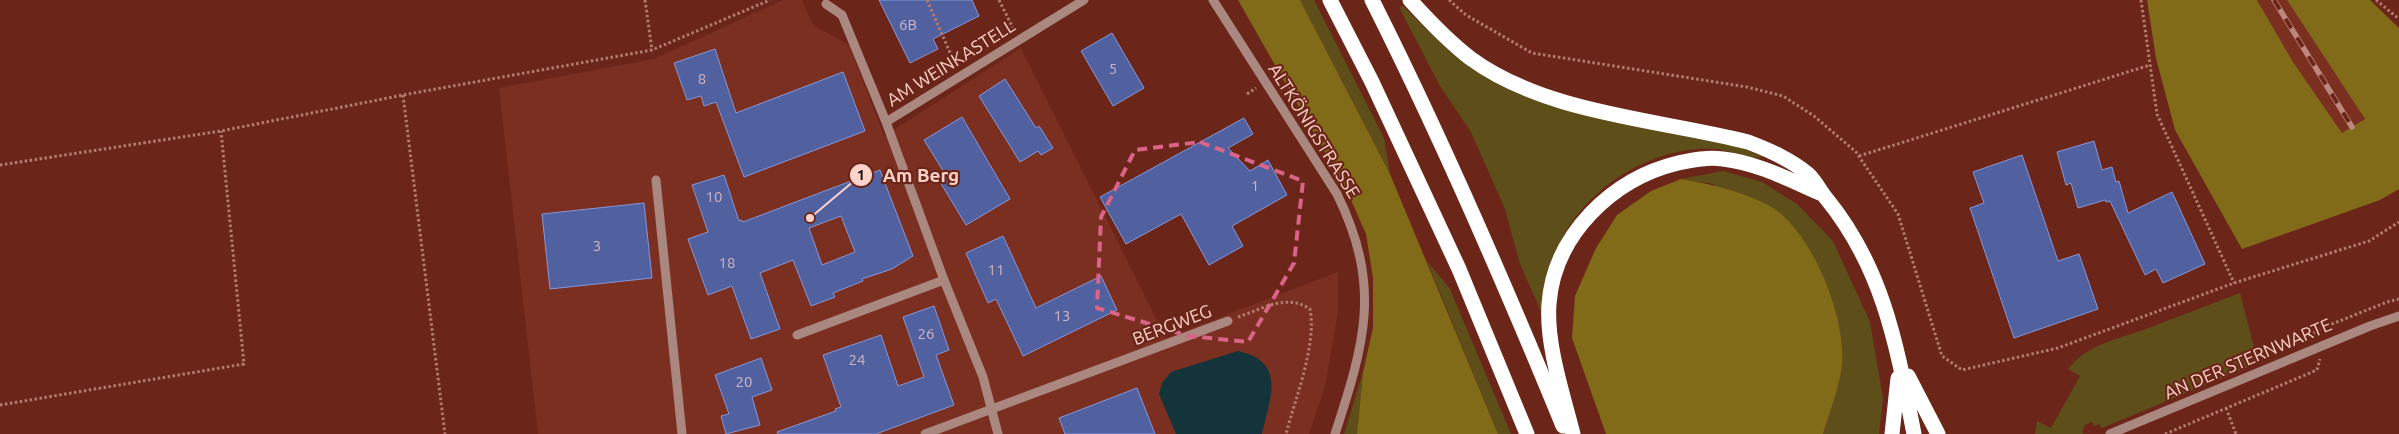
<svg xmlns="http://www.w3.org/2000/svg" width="2399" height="434" viewBox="0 0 2399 434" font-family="Ubuntu,sans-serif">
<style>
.built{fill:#7a2f21}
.green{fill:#5e4e1a}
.forest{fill:#816a18}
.water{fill:#13343a}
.building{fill:#51609f;stroke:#8697da;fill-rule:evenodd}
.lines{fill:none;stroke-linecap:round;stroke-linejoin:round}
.path{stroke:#b37b70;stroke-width:3;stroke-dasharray:2.5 2.5;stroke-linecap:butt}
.minor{stroke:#aa877f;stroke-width:9}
.highway{stroke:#fff;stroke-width:15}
.rail-casing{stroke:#be877d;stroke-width:5.5}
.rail{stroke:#6b2619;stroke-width:4;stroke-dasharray:11;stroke-linecap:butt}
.marked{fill:none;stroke:#da6387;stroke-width:4;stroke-dasharray:10 6;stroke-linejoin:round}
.labels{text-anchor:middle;stroke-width:4.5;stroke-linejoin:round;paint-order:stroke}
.number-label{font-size:15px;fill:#d3b6bf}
.street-label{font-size:18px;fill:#fed3ca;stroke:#6b2619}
.leader{fill:none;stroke:#fed3ca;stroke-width:2}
.callout-dot{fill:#fed3ca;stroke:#6b2619;stroke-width:2}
.mark-label{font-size:15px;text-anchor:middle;font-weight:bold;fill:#111}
.callout-label{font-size:19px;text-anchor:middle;font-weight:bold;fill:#fed3ca;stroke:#6b2619;stroke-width:4.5;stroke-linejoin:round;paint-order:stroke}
</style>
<rect width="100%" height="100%" fill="#6b2619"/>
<path class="built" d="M783 0H802L813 25 849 45 884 136 1021 48 1166 338 1338 272V312L1325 387 1309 434H538L499 88 654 59Z
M2257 0H2287L2365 119 2342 133 2293 62Z"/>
<path class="green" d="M1300 0H1314L1384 138 1390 174Z
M1403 6 1425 28 1472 67 1530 98 1604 120 1736 145 1763 157C1748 160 1730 150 1715 149 1655 145 1588 186 1562 239 1559 245 1555 253 1553 259 1547 275 1549 298 1541 311L1520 264 1505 209 1471 132 1440 86 1402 13 1400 7Z
M1723 171 1762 182 1797 204 1833 241 1870 322 1883 398 1879 434H1823L1841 370 1714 184 1681 179Z
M1427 261 1450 289 1511 434H1498Z
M2240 293 2258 363 2102 428 2099 424 2094 426 2092 422 2085 425 2082 431 2083 434H2035L2037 421 2051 428 2080 376 2068 369C2089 343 2116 340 2146 329 2177 317 2209 305 2240 293Z
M1363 372 1357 434H1344Z"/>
<path class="forest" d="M1238 0H1300L1390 174 1498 434H1357L1363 372 1373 328V278L1366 234 1348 193Z
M2147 0H2257L2293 62 2342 133 2365 119 2287 0H2370L2399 28V189L2380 200 2242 249 2175 130 2156 58Z
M1681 179C1711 184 1741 191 1768 205 1812 228 1850 324 1841 372 1837 393 1829 414 1823 434H1606L1572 338 1575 296 1596 248 1617 215 1651 191Z"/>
<path class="water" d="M1238 351C1287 362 1270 397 1262 434H1176L1159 394 1162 383 1171 372Z"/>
<path class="building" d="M879 0H972L979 16 933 39 938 49 910 63Z
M1112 33 1144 88 1113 106 1081 51Z
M715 49 736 113 843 72 865 131 744 177 716 102 704 106 701 96 687 100 674 63Z
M1005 79 1036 128 1039 126 1053 148 1041 155 1038 151 1020 162 979 96Z
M962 117 1010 199 966 225 940 182 947 177 924 140Z
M1244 118 1253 134 1228 148 1250 171 1268 160 1287 195 1232 226 1243 246 1209 265 1181 214 1126 244 1100 197Z
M2094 141 2102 170 2112 167 2116 182 2119 181 2128 213 2172 192 2205 264 2163 283 2156 269 2145 275 2110 201 2106 202 2105 200 2078 208 2071 183 2066 185 2057 152Z
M2022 155 2058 261 2079 254 2098 309 2014 338 1970 208 1984 203 1973 172Z
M880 170 913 256 892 269 862 279 863 281 833 293 835 297 811 306 793 260 760 273 780 329 751 339 732 286 708 295 688 239 708 232 692 185 724 175 739 221 742 220 743 222ZM841 216 855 252 822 265 809 228Z
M644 203 652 278 550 289 542 214Z
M1003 236 1036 308 1101 276 1117 310 1023 356 996 299 988 303 966 253Z
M934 306 949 350 936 355 954 405 876 434H778L777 432 836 411 835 409 841 407 823 355 881 335 898 386 924 377 903 317Z
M761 358 772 390 752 397 760 425 726 434 721 416 729 414 715 375Z
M1137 388 1155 434H1065L1059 418Z"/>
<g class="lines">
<path class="path" d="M645 0 652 50
M927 0 955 64
M999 0 1014 30
M1449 0 1466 15 1532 53 1747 87 1783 96 1814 116 1856 152 1898 214 1942 356 1962 370 2058 348 2234 283 2369 241 2399 222
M2141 0 2157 114 2234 283
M2376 0 2399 19
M1247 94 1256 88
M403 95 445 434
M1859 156 2150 65
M0 165 221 131 403 95 652 50 770 0
M1238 317C1263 309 1286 293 1310 309 1317 345 1295 399 1286 434
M2313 337 2312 334 2322 328 2387 302 2399 299
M0 405 244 364 221 131
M2226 408 2236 434
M2165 434 2317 370 2320 359"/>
<path class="minor" d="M1213 0 1337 194C1382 286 1365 342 1335 434
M826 4 842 15 886 122 944 280 983 377 998 434
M886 122 1084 0
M656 180 682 434
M797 335 944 280
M925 434 1228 321
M2110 434 2370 326 2399 316"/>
<path class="highway" d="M1330 0 1372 82 1459 269 1527 434
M1372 0C1442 139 1504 282 1563 426
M1410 0C1429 21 1448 41 1470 58 1546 114 1658 119 1748 142 1769 150 1790 159 1808 174 1815 180 1820 191 1826 198 1884 269 1897 347 1914 434
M1908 376 1938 434
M1573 434C1563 394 1546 345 1549 304 1554 235 1612 179 1678 163 1693 160 1707 157 1723 159 1758 163 1790 180 1822 194
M1892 434 1898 378"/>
<defs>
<path id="rail" d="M2274 0 2352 127"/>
</defs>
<use href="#rail" class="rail-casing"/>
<use href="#rail" class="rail"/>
</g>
<path class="marked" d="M1200 142 1303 181 1294 263 1248 342 1189 336 1097 308 1101 217 1135 150Z"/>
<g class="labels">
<g class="number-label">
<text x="908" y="30">6B</text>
<text x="1113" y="74">5</text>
<text x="702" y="84">8</text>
<text x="1255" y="191">1</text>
<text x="714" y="202">10</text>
<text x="597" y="251">3</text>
<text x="727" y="268">18</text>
<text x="996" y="275">11</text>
<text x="1062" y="321">13</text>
<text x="926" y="339">26</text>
<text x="857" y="365">24</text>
<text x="744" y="387">20</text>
</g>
<g class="street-label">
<text transform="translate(951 63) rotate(-32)" y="6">AM WEINKASTELL</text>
<text transform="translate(1314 131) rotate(58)" y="6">ALTKÖNIGSTRASSE</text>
<text transform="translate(1172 325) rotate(-21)" y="6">BERGWEG</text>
<text transform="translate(2248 359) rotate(-23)" y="6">AN DER STERNWARTE</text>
</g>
</g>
<path class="leader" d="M810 218L861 175"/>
<g class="callout-dot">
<circle cx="810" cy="218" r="5"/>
<circle cx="861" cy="175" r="12"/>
</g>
<g class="mark-label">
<text x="861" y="180">1</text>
</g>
<g class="callout-label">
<text x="921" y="182">Am Berg</text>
</g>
</svg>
